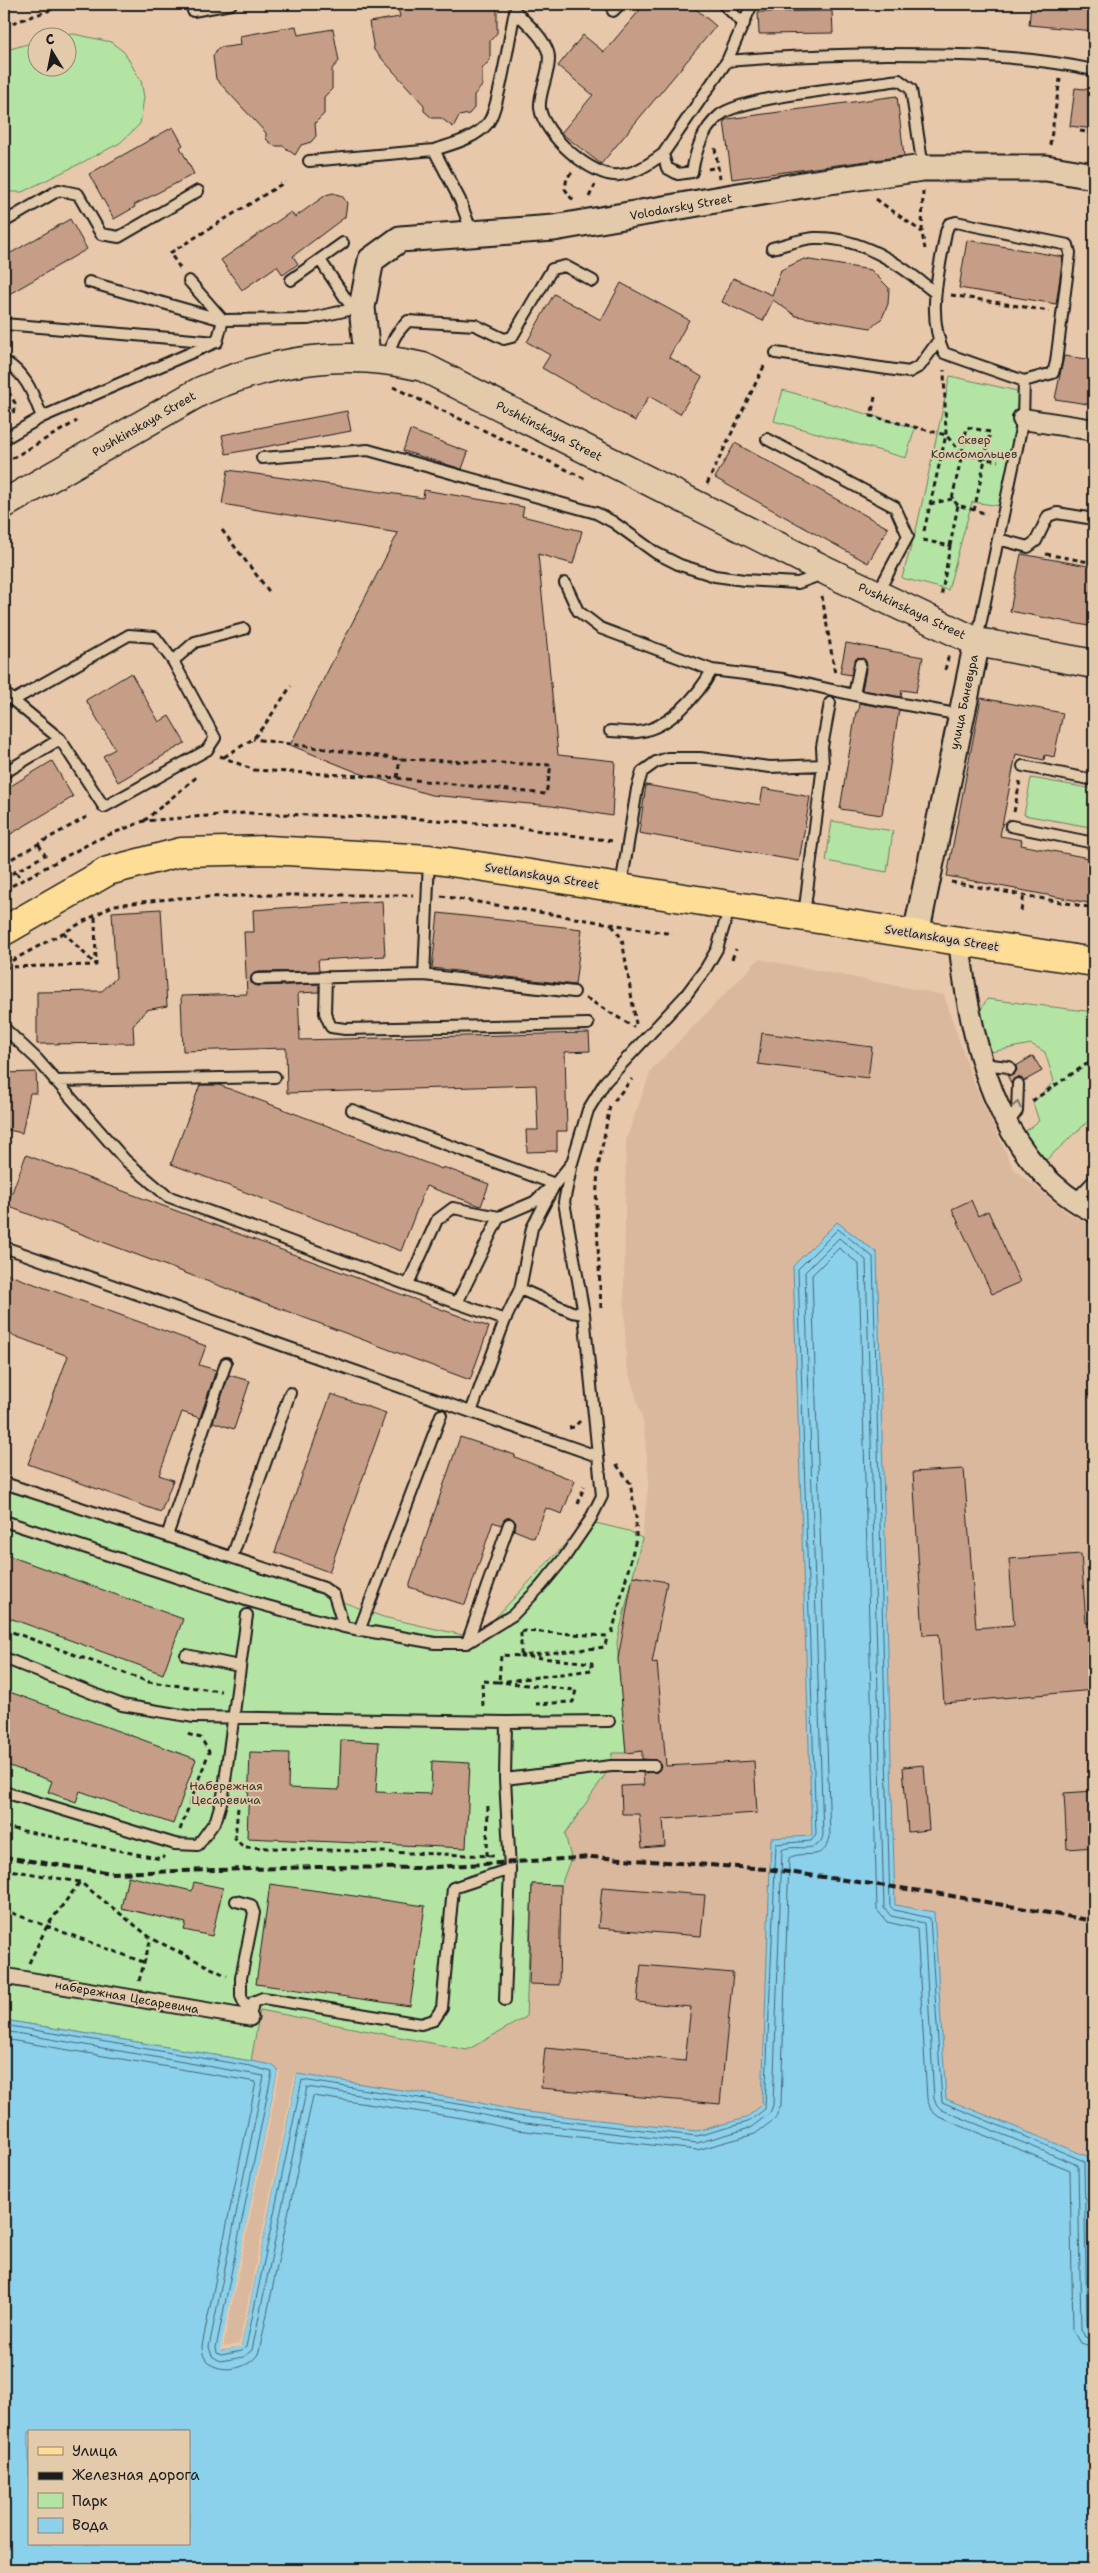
<svg xmlns="http://www.w3.org/2000/svg" width="1098" height="2573" viewBox="0 0 1098 2573" font-family="'Shantell Sans',sans-serif">
<style>
.built{fill:#dab89d}
.green{fill:#b4e4a4;stroke:#688060}
.water{fill:#8bd1ec;stroke:#5f8999;fill-rule:evenodd}
.pier{fill:#e8c8aa}
.lines{fill:none;stroke-linecap:round;stroke-linejoin:round}
.shore{stroke:#48646f;stroke-width:1}
.building{fill:#c69e88;stroke:#1c1c1c}
.service-casing{stroke:#1c1c1c;stroke-width:14}
.pedestrian-casing{stroke:#1c1c1c;stroke-width:19}
.minor-casing{stroke:#1c1c1c;stroke-width:24}
.tertiary-casing{stroke:#1c1c1c;stroke-width:29}
.secondary-casing{stroke:#1c1c1c;stroke-width:31}
.primary-casing{stroke:#1c1c1c;stroke-width:31}
.path{stroke:#1c1c1c;stroke-width:3;stroke-dasharray:5 4;stroke-linecap:butt}
.service{stroke:#e2caab;stroke-width:10}
.pedestrian{stroke:#e2caab;stroke-width:15}
.minor{stroke:#e2caab;stroke-width:20}
.tertiary{stroke:#e2caab;stroke-width:25}
.secondary{stroke:#e2caab;stroke-width:28}
.primary{stroke:#fedd96;stroke-width:28}
.rail{stroke:#1c1c1c;stroke-width:4;stroke-dasharray:8 4;stroke-linecap:butt}
.oneway{stroke:#7f7364}
.labels{text-anchor:middle;stroke-width:4;stroke-linejoin:round;paint-order:stroke}
.street-label{font-size:12px;fill:#1c1c1c;stroke:#e2caab}
.park-label{font-size:12px;fill:#333a30;stroke:#e2caab}
</style>
<rect width="100%" height="100%" fill="#e8c8aa"/>
<filter id="ink" filterUnits="userSpaceOnUse"><feTurbulence type="fractalNoise" baseFrequency=".02" numOctaves="2"/><feDisplacementMap in="SourceGraphic" scale="10" xChannelSelector="R" yChannelSelector="G"/><feConvolveMatrix kernelMatrix="1 2 1 2 8 2 1 2 1" color-interpolation-filters="sRGB"/></filter>
<g filter="url(#ink)">
<path class="built" d="M759 959 944 995 973 1081 1013 1168 1068 1213 1094 1227V2336H1092L1094 2569H997L1089 2157 946 2099 934 1912 895 1905 877 1254 793 1267 812 1836 771 1838 762 2105 746 2118 698 2131 518 2111 466 2100 249 2569H142L189 2544V2432L272 2065 251 2061 260 2010 467 2050 526 2017 532 1884 571 1858 564 1834 611 1766V1753L626 1752 617 1642 642 1538 649 1479 643 1421 626 1363 624 1289 626 1140 651 1070Z"/>
<path class="green" d="M74 34 111 42 124 52 141 81 144 97 140 124 120 143 77 165 22 192H4V51L37 41 38 68H68V38L50 37Z
M950 376 1026 393 1001 506 972 502 948 590 902 578 917 526Z
M783 390 915 428 906 458 774 421Z
M1031 778 1094 789 1090 827 1024 815Z
M832 821 893 831 887 872 826 861Z
M987 999 1094 1012V1116L1046 1160 1023 1133 1039 1121 1033 1103 1054 1081 1045 1052 1031 1044 991 1052 980 1011Z
M4 1490 249 1567 383 1617 476 1638 587 1521 629 1531 642 1538 617 1642 626 1753H612L611 1766 565 1834 571 1858 561 1885 532 1884 526 2017 467 2050 260 2010 251 2061 4 2020Z"/>
<path class="water" d="M837 1222 877 1253 895 1905 934 1912 946 2099 1089 2157 1092 2335 1094 2336V2569H4V2020L251 2061 272 2065 278 2070 221 2351 241 2346 297 2074 466 2100 518 2111 697 2131 746 2118 762 2105 771 1838 812 1836 793 1266ZM29 2432H189V2544H29Z"/>
<path class="pier" d="M278 2070 280 2071 223 2347 239 2344 295 2074H297L241 2347 220 2351Z
M1089 2157 1092 2158 1094 2328V2336H1092Z"/>
<g class="lines">
<path class="shore" d="M4 2025 250 2066 272 2072 216 2348 217 2353 221 2355 242 2351 246 2347 302 2080 465 2105 517 2116 697 2136 748 2122 765 2109 776 1844 811 1841 816 1835 798 1269 838 1229 873 1257 890 1906 894 1910 930 1918 942 2102 1084 2161 1087 2328 1089 2333 1094 2334
M4 2031 264 2076 209 2347 212 2356 220 2361 244 2357 252 2350 307 2087 464 2111 517 2122 697 2143 750 2128 770 2113 773 2105 782 1850C794 1843 819 1856 823 1835L805 1272 839 1238 866 1260 884 1908 891 1916 924 1923 934 2099 937 2105 942 2110 1078 2165 1081 2329 1085 2337 1094 2340
M4 2039 256 2082 202 2346C201 2377 249 2374 259 2352L313 2096 462 2118 516 2130 697 2150 755 2134 775 2119 781 2105 789 1858C804 1849 824 1864 830 1837L812 1275 839 1248 859 1264 877 1910 887 1922 917 1929 927 2099 931 2110 939 2117 1070 2170 1073 2331 1080 2343 1094 2347"/>
</g>
<path class="building" d="M421 4H490L497 9V33L490 41V60L482 69V86L474 95V108L469 114 459 116 453 127 441 118H432L424 111V105L374 50 369 22 400 17 398 8Z
M645 4H690L716 26 601 164 561 133 593 95 558 66 583 35 604 52Z
M1031 4H1094V31L1029 25Z
M832 11 833 33 759 34 758 12Z
M296 26 298 35 333 29 339 61 332 69V89L324 97V114L315 123 316 136 311 142 301 145 295 155 283 146H274L266 139V133L216 79 213 56 218 48 241 45 240 36Z
M1075 88 1094 90V129L1070 126Z
M897 96 904 156 732 179 724 121 728 119Z
M173 127 183 145 180 147 194 174 134 205 135 207 114 219 89 174Z
M333 193 342 196 347 203 345 217 293 256 298 264 283 275 277 266 242 290 221 260 291 212 295 217 326 195Z
M70 219 87 249 4 297V257Z
M967 240 1063 257 1056 304 959 288Z
M804 259 871 270 889 288 888 304 882 318 871 328 796 316 773 300 763 321 722 302 733 278 772 295 781 270Z
M621 283 689 320 669 357 702 377 680 414 649 396 635 421 542 368 550 355 527 342 554 294 601 320Z
M1064 356 1094 360V405L1055 399Z
M347 411 351 431 226 454 222 435Z
M410 430 468 452 462 469 403 451Z
M735 443 888 528 868 563 715 478Z
M228 470 423 498 424 490 524 507 522 516 582 531 573 564 538 554 558 755 615 761 612 816 552 806 431 795 359 773 290 745 398 533 222 504Z
M1021 554 1094 567V627L1010 611Z
M846 643 923 657 916 692 902 690 901 697 862 690 867 665 864 659 858 657 855 660 851 675 840 673Z
M131 673 159 722 169 716 185 743 118 782 103 756 115 749 86 700Z
M981 698 1063 713 1054 757 1045 755 1044 760 1016 754 1000 836 1022 840 1021 845 1094 859V904L947 876Z
M859 703 899 710 882 815 840 809 856 712H858Z
M52 761 73 797 4 838V790Z
M646 785 760 805 763 788 810 797 799 861 639 833Z
M382 901 385 956 318 960 319 971 256 972 251 976V983L257 986 319 984V992L298 993 300 1040 589 1033 590 1051 565 1052 567 1131H557V1151L527 1152 526 1130H538L536 1085 287 1093 286 1048 183 1051 181 996 247 994 244 932H254L253 910Z
M161 909 167 1006 146 1010 133 1026 134 1043 37 1044V992L102 991 116 978 112 912Z
M438 913 582 929 575 985 432 968Z
M762 1033 872 1047 868 1078 758 1064Z
M1033 1056 1042 1071 1024 1081 1015 1078 1011 1083 1007 1075H1013L1017 1070 1016 1066Z
M36 1072 37 1093H30L22 1133 4 1129V1073Z
M200 1085H219L442 1169 443 1167 489 1184 481 1206 426 1186 401 1251 171 1164Z
M26 1155 489 1327 470 1380 7 1206Z
M971 1200 978 1216 988 1211 1020 1282 992 1294 952 1209Z
M4 1273 206 1346 199 1365 216 1370 200 1418 182 1412 159 1475 173 1480 161 1512 28 1464 68 1356 4 1332Z
M229 1375 250 1381 234 1429 213 1422Z
M331 1394 386 1413 329 1572 275 1552Z
M460 1437 515 1455V1457L575 1481 562 1514 546 1508 534 1538 514 1530 516 1523 512 1518 505 1519 501 1525 493 1522 465 1605 409 1587Z
M964 1469 976 1628 1014 1625 1009 1559 1081 1554 1086 1623 1094 1622V1690L944 1703 939 1634 923 1635 913 1472Z
M4 1554 183 1619 163 1674 4 1616Z
M633 1576 667 1582 652 1663 657 1662 666 1766 754 1761 757 1813 663 1819 665 1846 642 1848 639 1814H622L621 1786 644 1785 643 1773 657 1772 661 1766 657 1760 642 1759V1751L626 1753 618 1659Z
M4 1690 196 1759 173 1824 80 1791 76 1802 48 1792 52 1781 4 1764Z
M341 1740 379 1742 376 1792 431 1794 432 1761 470 1763 466 1848 247 1838 250 1752 289 1753 288 1788 339 1790Z
M924 1765 929 1830 908 1832 903 1767Z
M1094 1791V1847L1067 1849 1064 1793Z
M128 1876 192 1891 194 1882 223 1888 212 1936 184 1930 186 1923 121 1908Z
M270 1884 425 1906 410 2006 256 1984Z
M532 1884 561 1885 559 1985 529 1984Z
M602 1887 705 1895 701 1936 598 1928Z
M641 1965 733 1973 720 2104 541 2088 545 2048 685 2061 691 2007 637 2002Z"/>
<g class="lines">
<defs>
<path id="service" d="M723 4 744 24
M752 4 727 61 663 154 667 168 678 174 692 172C696 150 702 130 720 115 744 96 863 86 899 80L911 89 923 168
M193 11 231 4
M613 11 620 4
M727 61C781 56 833 55 887 54 959 54 1023 55 1094 70
M309 161 434 150
M4 222 59 190 78 194 101 234 119 237 198 191
M956 222 1068 245 1070 253 1056 362 1053 373 1024 381 944 353C926 314 939 272 946 232L949 224Z
M472 233 460 200 434 150C452 144 475 139 488 123 499 109 510 33 515 11 526 23 542 35 548 52 553 66 538 93 540 108 543 134 592 178 619 175 637 173 649 164 663 154
M772 248C785 245 800 239 814 238 860 236 900 264 934 292
M320 260 352 308
M291 280 343 243
M189 281 222 319
M89 282 223 320
M4 324 217 342 223 320 308 319 362 307
M776 353 909 372 920 366 938 341
M390 359C390 341 396 333 408 321L475 325 504 339 512 337 552 269 565 266 593 281
M4 361C27 375 32 392 42 417
M4 439 42 417 216 342
M767 439 895 507 908 536 877 594
M262 458 368 450 596 513 613 522 656 553 680 565 715 576 744 580 798 583 823 574
M998 539 1028 547 1036 541 1048 516 1057 513 1094 519
M565 583 578 611 600 628 712 670 784 679 854 695 961 715
M977 640 1023 419 1024 381
M173 661 195 642 244 629
M4 693 60 739 104 807 207 750 215 738 173 661 155 637 129 635 14 700
M854 695 860 664
M610 731C618 731 628 733 637 732 668 729 698 696 712 670
M823 765 822 747 830 703
M1023 766 1094 780
M4 773 60 739
M1011 826 1094 843
M621 886 637 789 642 772 656 762 668 758H700L770 767 823 765 804 915
M424 975 574 992
M326 977 325 1013 331 1027 345 1029 588 1024
M257 979 424 975 429 860
M4 1028 37 1059 125 1160 167 1196 457 1303 499 1217 534 1202 550 1188
M982 1064 1009 1067 1010 1069
M55 1081 275 1077
M352 1110 555 1184
M1007 1124 1017 1111 1018 1084
M571 1168 564 1202 584 1314
M1074 1201 1094 1180
M4 1247 471 1412 505 1320 520 1289 532 1228 555 1184 572 1163 588 1110 605 1082 686 995 706 968 717 949 730 906
M408 1284 437 1220 453 1208 499 1217
M457 1303 505 1320
M226 1363 167 1536 324 1588 334 1595 344 1627
M471 1412 597 1456
M4 1483 167 1536
M4 1521 249 1601 344 1627 435 1643H467L513 1615 541 1586 564 1558 590 1520 602 1496 584 1314 572 1312 520 1289
M232 1557 290 1393
M359 1631 441 1415
M467 1643 509 1524
M186 1655 239 1666
M4 1658 122 1705 194 1717 506 1722 609 1721
M505 1779 611 1766H654
M4 1792 175 1844 198 1845 216 1820 223 1796 247 1615
M236 1901 251 1905 254 1913 241 1978V1996L250 2018 253 2002 263 1998 421 2024 434 2020 442 2008 453 1888 510 1869 505 1779 506 1722
M505 2000 510 1869"/>
<path id="pedestrian" d="M4 1976 250 2018"/>
<path id="minor" d="M1023 419 1094 430
M959 941C970 1040 996 1163 1094 1212"/>
<path id="tertiary" d="M367 357 362 307 371 260 400 239 554 228 808 184 923 168H1046L1094 176
M916 934 977 642"/>
<path id="secondary" d="M4 504 201 391C274 360 346 348 423 367L829 572 977 642 1094 664"/>
<path id="primary" d="M4 931 108 871 181 852 268 850 429 859 478 866 1094 962"/>
</defs>
<use href="#service" class="service-casing"/>
<use href="#pedestrian" class="pedestrian-casing"/>
<use href="#minor" class="minor-casing"/>
<use href="#tertiary" class="tertiary-casing"/>
<use href="#secondary" class="secondary-casing"/>
<use href="#primary" class="primary-casing"/>
<path class="path" d="M4 26 68 4
M1080 131 1094 133
M1050 145 1060 79
M715 148 718 167
M708 169 718 167 720 178
M572 173 567 177 565 189 571 198 577 200
M923 191 922 233 925 249
M589 197 595 185
M876 199 922 232
M180 268 170 253 285 182
M951 295 1049 311
M4 384 15 403 13 415
M393 387 588 480
M875 397 871 416 946 435 962 454
M962 453 967 427 990 432 985 459 998 461
M4 463 77 421
M707 484 765 364
M930 504 952 499
M958 505 952 499 962 454 985 459 974 511
M222 530 271 594
M924 531 946 435 944 370
M923 540 950 546 941 598
M950 546 958 505 987 514
M1046 554 1094 563
M822 596 835 674
M945 670 949 654
M220 756 254 770 397 778 546 794 551 765 400 759 253 739
M224 757 253 739 266 723 291 686
M397 778 400 759
M1014 812 1020 781
M144 821 199 775
M4 863 90 815
M16 872 21 880
M4 878 45 855 38 843
M951 882 1094 908
M4 890 96 840 144 821 245 813 407 818 492 824 613 841
M441 896 672 934
M1021 911 1024 895
M612 925 622 939 636 1024
M63 932 96 965
M732 959 736 949
M4 965 114 905 179 898 268 895H413
M4 967 96 965 95 915
M586 998 634 1027
M614 1101 632 1079
M1032 1101 1094 1059
M601 1308 596 1204 598 1168 610 1106
M569 1428 574 1427 580 1421
M578 1504 584 1486
M4 1629 149 1682 221 1691
M521 1631 607 1636 605 1647 521 1656 592 1663V1670L499 1682 576 1690 573 1702 536 1704
M612 1633 636 1539V1517L630 1483 616 1464
M483 1706 482 1681 499 1682 501 1655 521 1656V1631
M238 1808 235 1838 243 1847 495 1856
M4 1827 161 1859 164 1856
M180 1830 209 1752 201 1738 187 1734
M487 1856 488 1803
M4 1869 80 1882 151 1938 227 1976
M4 1910 143 1962
M29 1963 47 1926 80 1882
M139 1981 151 1938"/>
<use href="#service" class="service"/>
<use href="#pedestrian" class="pedestrian"/>
<use href="#minor" class="minor"/>
<use href="#tertiary" class="tertiary"/>
<use href="#secondary" class="secondary"/>
<use href="#primary" class="primary"/>
<path class="rail" d="M4 1857 112 1873 319 1867 421 1868 592 1857 767 1869 935 1893 1094 1921"/>
</g>
<defs><path id="oneway-chevron" d="M-2-3.5L2.5 0L-2 3.5" fill="none" stroke-width="1.6" stroke-linecap="round" stroke-linejoin="round" transform="scale(1.25)"/></defs>
<use class="oneway" href="#oneway-chevron" transform="translate(1017 1105) rotate(-78)"/>
</g>
<g class="labels">
<g class="street-label">
<text transform="translate(681 207) rotate(-10)" y="4">Volodarsky Street</text>
<text transform="translate(144 424) rotate(-30)" y="4">Pushkinskaya Street</text>
<text transform="translate(549 431) rotate(27)" y="4">Pushkinskaya Street</text>
<text transform="translate(912 611) rotate(25)" y="4">Pushkinskaya Street</text>
<text transform="translate(964 702) rotate(-78)" y="4">улица Баневура</text>
<text transform="translate(542 876) rotate(9)" y="4">Svetlanskaya Street</text>
<text transform="translate(942 938) rotate(9)" y="4">Svetlanskaya Street</text>
<text transform="translate(127 1997) rotate(10)" y="4">набережная Цесаревича</text>
</g>
<g class="park-label">
<text x="974" y="444">Сквер<tspan x="974" dy="14">Комсомольцев</tspan></text>
<text x="226" y="1790">Набережная<tspan x="226" dy="14">Цесаревича</tspan></text>
</g>
</g>
<rect width="1098" height="2573" fill="none" stroke="#e2caab" stroke-width="20"/>
<rect x="10" y="10" width="1078" height="2553" fill="none" stroke="#1c1c1c" stroke-width="2" filter="url(#ink)"/>
<rect x="28" y="2430" width="162" height="115" fill="#e2caab" stroke="#938472"/>
<rect x="38" y="2447" width="25" height="8" fill="#fedd96" stroke="#938472"/>
<text x="72" y="2456" font-size="15" fill="#1c1c1c">Улица</text>
<rect x="38" y="2472" width="25" height="8" fill="#1c1c1c" stroke="#938472"/>
<text x="72" y="2480" font-size="15" fill="#1c1c1c">Железная дорога</text>
<rect x="38" y="2493" width="25" height="15" fill="#b4e4a4" stroke="#938472"/>
<text x="72" y="2506" font-size="15" fill="#1c1c1c">Парк</text>
<rect x="38" y="2518" width="25" height="15" fill="#8bd1ec" stroke="#938472"/>
<text x="72" y="2530" font-size="15" fill="#1c1c1c">Вода</text>
<g transform="translate(52 52) rotate(350)"><circle r="24" fill="#e2caab" stroke="#938472"/>
<path d="M0-4L9 19L0 12L-9 19Z" fill="#1c1c1c"/>
<text y="-8" font-size="14" font-weight="bold" text-anchor="middle" fill="#1c1c1c">С</text>
</g>
</svg>
